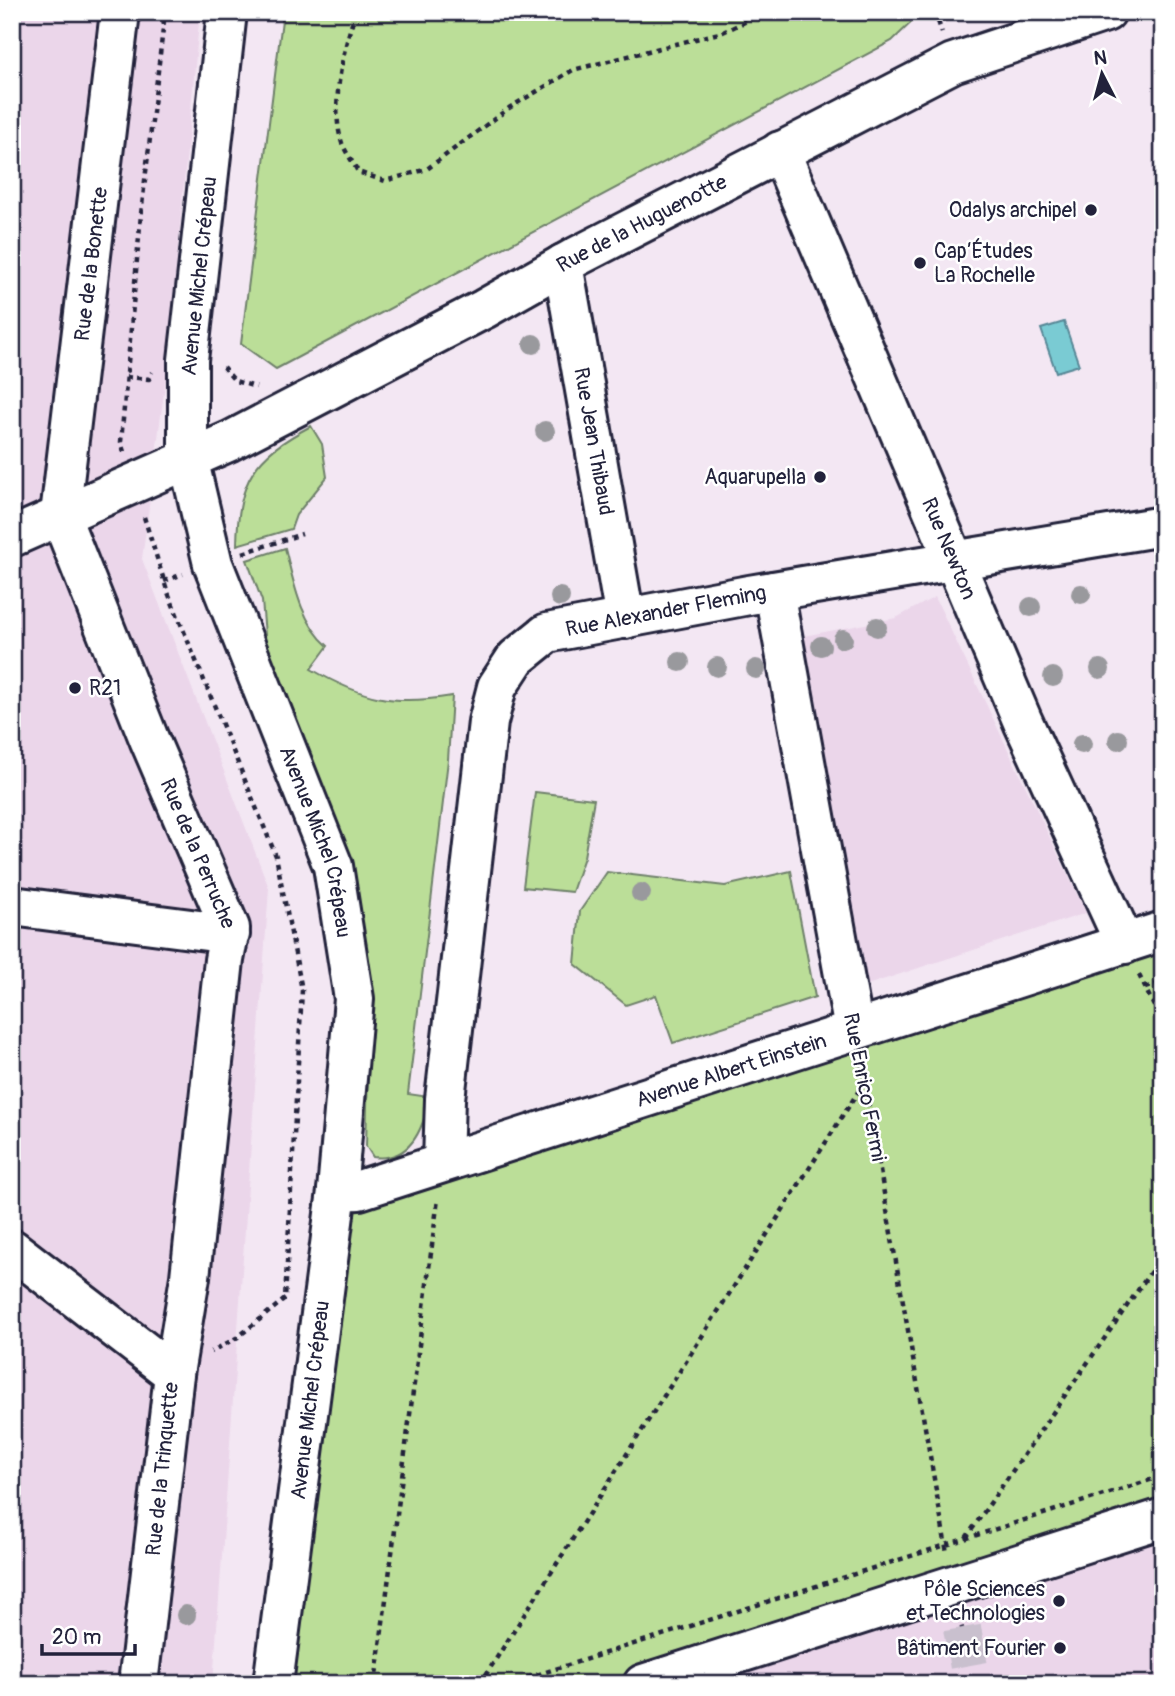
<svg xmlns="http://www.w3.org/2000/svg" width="1175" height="1696" viewBox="0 0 1175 1696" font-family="Pangolin,sans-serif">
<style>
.built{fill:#ebd6ea}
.green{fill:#bbde98;stroke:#6e806a;stroke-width:2}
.water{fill:#7acbd3;stroke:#578796;stroke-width:2}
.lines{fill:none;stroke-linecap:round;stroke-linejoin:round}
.minor-tunnel{stroke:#c9c0ce;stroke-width:38;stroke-dasharray:38 19;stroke-linecap:butt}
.minor-casing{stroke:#22223b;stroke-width:44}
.path{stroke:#22223b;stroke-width:4.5;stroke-dasharray:5 5;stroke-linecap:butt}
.minor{stroke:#fff;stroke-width:38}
.tree{fill:#99999d}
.poi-dot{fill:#22223b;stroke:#fff;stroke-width:2.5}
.labels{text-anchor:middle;stroke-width:5;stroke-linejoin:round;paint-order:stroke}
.poi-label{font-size:21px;fill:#22223b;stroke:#fff;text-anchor:end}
.street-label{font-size:21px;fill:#22223b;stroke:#fff}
</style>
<rect width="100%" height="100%" fill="#f3e7f3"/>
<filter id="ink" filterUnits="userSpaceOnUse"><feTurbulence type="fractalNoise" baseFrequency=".0143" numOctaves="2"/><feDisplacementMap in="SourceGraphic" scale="14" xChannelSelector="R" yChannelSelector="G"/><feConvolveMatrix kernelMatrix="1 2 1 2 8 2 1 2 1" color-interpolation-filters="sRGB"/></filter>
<g filter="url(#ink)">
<path class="built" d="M12 12H200L166 377 142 559 269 888 213 1684H12Z
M935 597 1086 913 867 985 804 636 896 618Z
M1163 1537V1684H696Z"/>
<path class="green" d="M283 12H918L919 15 892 41 276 369 241 344Z
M311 426 322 444 327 477 296 515 291 529 237 545C238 480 254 456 311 426Z
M285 548C294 583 300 621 328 646L311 669C363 699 393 706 452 696L448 760 408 1094 429 1097C424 1128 411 1162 373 1157L366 1146 369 1030 266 646 262 601 247 560Z
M535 792 594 799 584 857 572 892 523 887Z
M791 871 815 997 673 1043 656 995 626 1005 575 964 580 911 607 872 725 886Z
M1163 931V1518L643 1684H273L337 1191Z"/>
<path class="water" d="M1064 322 1079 365 1056 372 1041 329Z"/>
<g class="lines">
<path class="minor-tunnel" d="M962 1628 972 1684"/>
<defs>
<g id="minor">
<path id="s1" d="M120 12 60 515 149 739 230 928 224 960 190 1277 174 1374"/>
<path id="s2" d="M227 12 188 360V458L213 564 333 866 354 999 337 1191 273 1684"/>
<path id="s3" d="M780 151 1023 722 1125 944"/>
<path id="s4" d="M563 264 625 619"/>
<path id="s5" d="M12 537 230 441 484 309 576 257 953 63 1106 12"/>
<path d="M774 591 854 1030"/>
<path d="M12 906 230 934"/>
<path id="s6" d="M443 1162 445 1099 488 722 497 687 516 658 547 633 749 595 1163 526"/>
<path id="s7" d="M337 1191 359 1190 1163 931"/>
<path d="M12 1249 174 1374 138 1684"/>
<path d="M643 1684 1163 1518"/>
</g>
</defs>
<use href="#minor" class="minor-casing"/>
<path class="path" d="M356 12C343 47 330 107 342 143 346 153 353 162 358 172L385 181 427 169 509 108 573 70 723 32 766 12
M935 12 942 33
M223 367 235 381 256 387
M126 377 149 379 152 372
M124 452 121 442 141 214 165 12
M144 517 167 590 276 856 302 990 285 1299 238 1337 211 1352
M243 553 302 534
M164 581 183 574
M1139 975 1163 1025
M1145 988 1163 982
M861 1062 947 1553
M966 1538 1163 1254
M959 1617 962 1628
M375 1684 438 1199
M480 1684 865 1081
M508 1684 1163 1476"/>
<use href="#minor" class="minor"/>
</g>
<g class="tree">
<circle cx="533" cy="344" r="10"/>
<circle cx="545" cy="431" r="10"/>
<circle cx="1081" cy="594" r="10"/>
<circle cx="560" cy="597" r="10"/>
<circle cx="1031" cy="607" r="10"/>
<circle cx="877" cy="627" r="10"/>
<circle cx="843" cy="639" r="10"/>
<circle cx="821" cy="646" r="10"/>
<circle cx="680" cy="662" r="10"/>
<circle cx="717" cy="667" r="10"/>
<circle cx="756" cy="669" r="10"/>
<circle cx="1100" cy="669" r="10"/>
<circle cx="1053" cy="677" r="10"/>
<circle cx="1118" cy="740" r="10"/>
<circle cx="1082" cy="744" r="10"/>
<circle cx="641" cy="893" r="10"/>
<circle cx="186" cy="1615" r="10"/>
</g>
</g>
<g class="poi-dot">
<circle cx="1091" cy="210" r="7"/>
<circle cx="920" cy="263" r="7"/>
<circle cx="820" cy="477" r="7"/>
<circle cx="75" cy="688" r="7"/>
<circle cx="1059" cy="1601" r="7"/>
<circle cx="1060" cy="1648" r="7"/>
</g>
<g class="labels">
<g class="poi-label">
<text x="1077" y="217">Odalys archipel</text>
<text x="934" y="258" text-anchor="start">Cap’Études<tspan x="934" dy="24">La Rochelle</tspan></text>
<text x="806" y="484">Aquarupella</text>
<text x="89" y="695" text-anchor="start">R21</text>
<text x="1045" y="1596">Pôle Sciences<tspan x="1045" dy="24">et Technologies</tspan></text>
<text x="1046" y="1655">Bâtiment Fourier</text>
</g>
<g class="street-label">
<text dy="7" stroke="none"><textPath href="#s5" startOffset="704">Rue de la Huguenotte</textPath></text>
<text transform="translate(91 264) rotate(-83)" y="7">Rue de la Bonette</text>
<text transform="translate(199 276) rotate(-84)" y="7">Avenue Michel Crépeau</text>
<text dy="7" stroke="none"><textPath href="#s4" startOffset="180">Rue Jean Thibaud</textPath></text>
<text dy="7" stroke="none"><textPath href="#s3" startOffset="432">Rue Newton</textPath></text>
<text dy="7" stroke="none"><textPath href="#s6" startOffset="674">Rue Alexander Fleming</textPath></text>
<text dy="7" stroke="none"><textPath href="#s2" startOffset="854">Avenue Michel Crépeau</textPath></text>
<text dy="7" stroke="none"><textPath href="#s1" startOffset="872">Rue de la Perruche</textPath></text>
<text dy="7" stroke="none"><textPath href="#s7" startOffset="413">Avenue Albert Einstein</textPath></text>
<text transform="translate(865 1087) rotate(79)" y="7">Rue Enrico Fermi</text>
<text transform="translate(310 1400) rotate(-83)" y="7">Avenue Michel Crépeau</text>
<text transform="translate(162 1469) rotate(-84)" y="7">Rue de la Trinquette</text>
</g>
</g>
<rect width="1175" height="1696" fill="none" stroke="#fff" stroke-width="42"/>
<rect x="21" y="21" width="1133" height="1654" fill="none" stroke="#22223b" stroke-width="2.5" filter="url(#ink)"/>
<g transform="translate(1102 74) rotate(354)" stroke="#ffffff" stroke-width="5" paint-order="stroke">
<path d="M0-5L12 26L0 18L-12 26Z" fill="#22223b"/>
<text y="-10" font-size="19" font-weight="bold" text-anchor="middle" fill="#22223b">N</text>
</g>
<path d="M42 1644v10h93v-10" fill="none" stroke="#22223b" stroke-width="3.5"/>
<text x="52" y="1644" font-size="21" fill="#22223b" stroke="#ffffff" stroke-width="5" paint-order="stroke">20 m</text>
</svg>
